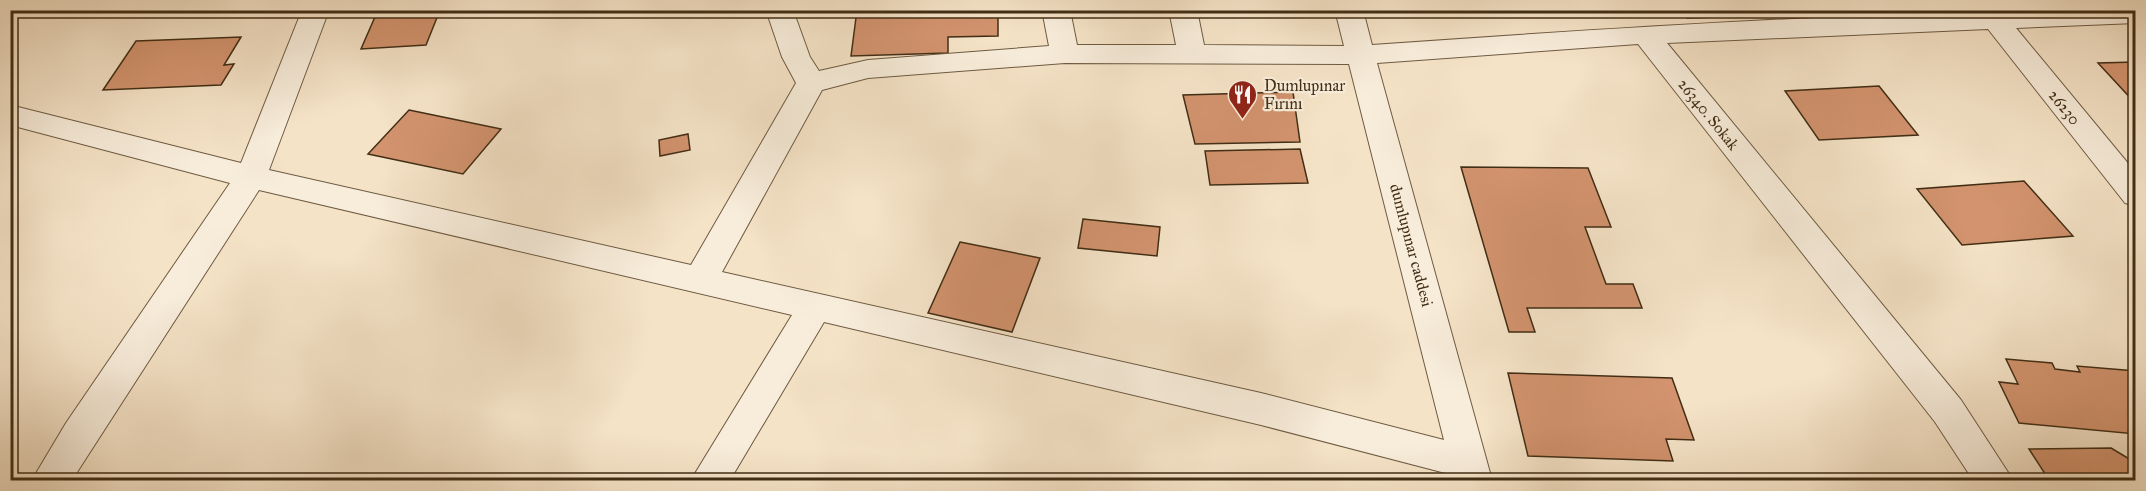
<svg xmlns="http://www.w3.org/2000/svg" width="2146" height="491" viewBox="0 0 2146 491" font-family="'IM FELL Great Primer',serif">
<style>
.building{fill:#d2936e;stroke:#412e15;stroke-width:1.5}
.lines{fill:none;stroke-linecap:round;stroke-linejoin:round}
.minor-casing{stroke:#6e5b42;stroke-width:2}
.minor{fill:#f8eddb;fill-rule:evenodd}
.labels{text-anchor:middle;stroke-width:4.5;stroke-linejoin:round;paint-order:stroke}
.poi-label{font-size:16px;fill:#412e15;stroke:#f8eddb;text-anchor:start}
.street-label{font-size:16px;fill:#412e15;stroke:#f8eddb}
</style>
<rect width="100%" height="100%" fill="#f5e3c7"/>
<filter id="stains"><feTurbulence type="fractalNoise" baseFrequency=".00333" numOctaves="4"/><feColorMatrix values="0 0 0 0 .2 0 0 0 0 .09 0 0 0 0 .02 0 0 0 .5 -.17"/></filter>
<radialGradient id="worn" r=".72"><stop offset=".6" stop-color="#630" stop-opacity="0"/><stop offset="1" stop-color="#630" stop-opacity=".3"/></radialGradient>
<path class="building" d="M69 10H128L65 17Z
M378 10H440L426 45 361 49Z
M857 10H998V36L948 37V53L851 56Z
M1682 10H1749L1753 16 1687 18Z
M1893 10H1943L1944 12 1895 14Z
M241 37 224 65 234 64 221 85 103 90 136 41Z
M2136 62V104L2098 63Z
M1879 86 1918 135 1819 140 1785 91Z
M1293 92 1300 142 1195 144 1183 95Z
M409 110 501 129 463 174 368 154Z
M688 134 690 150 660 156 659 140Z
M1300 149 1308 183 1210 185 1205 151Z
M1461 167 1588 168 1611 227H1585L1606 284H1633L1642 308H1527L1535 332H1509Z
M2024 181 2073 236 1962 245 1917 189Z
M1083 219 1160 227 1157 256 1078 248Z
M960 242 1040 258 1012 332 928 313Z
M2006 359 2052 363 2055 369 2080 372 2077 366 2136 371V434L2019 423 1999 382 2018 384Z
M1508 373 1672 378 1694 440 1666 439 1673 461 1528 456Z
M2111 448 2136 463V480H2049L2029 449Z"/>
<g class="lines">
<defs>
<path id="minor" d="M302 10H329L269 170 691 265 796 83 782 57 766 10H793L810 57 819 71 868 60 1049 46 1042 10H1070L1077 45H1176L1169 10H1197L1204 45 1344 46 1335 10H1363L1372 45C1628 27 1884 10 2136 10V23L2016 28 2136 173V206L2125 203 1988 29 1667 43 1961 400 2013 480H1973L1935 422 1638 44 1377 63 1492 480H1454L1453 475 1261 425 824 322 730 480H691L792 315 259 190 72 480H32L66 423 230 183 10 125V105L241 163ZM1065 63 1349 64 1444 440 1261 393 722 272 822 90 868 78Z"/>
</defs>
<use href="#minor" class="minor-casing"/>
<use href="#minor" class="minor"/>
</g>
<defs>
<symbol id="restaurant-pin" viewBox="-11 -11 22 30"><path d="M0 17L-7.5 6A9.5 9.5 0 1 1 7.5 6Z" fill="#8f2418" stroke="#f8eddb"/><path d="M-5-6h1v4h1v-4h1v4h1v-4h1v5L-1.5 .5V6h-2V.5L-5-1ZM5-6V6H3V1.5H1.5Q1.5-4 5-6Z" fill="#fff"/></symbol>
</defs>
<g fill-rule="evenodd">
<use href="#restaurant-pin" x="1226" y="78" width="33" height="45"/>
</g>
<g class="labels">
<g class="poi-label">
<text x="1264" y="91">Dumlupınar<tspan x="1264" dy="18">Fırını</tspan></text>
</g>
<g class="street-label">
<text transform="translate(2065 107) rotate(51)" y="6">26230</text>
<text transform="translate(1709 114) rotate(51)" y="6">26340. Sokak</text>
<text transform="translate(1412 245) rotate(75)" y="6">dumlupınar caddesi</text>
</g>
</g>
<rect width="2146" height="491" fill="none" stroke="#f5e3c7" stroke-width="36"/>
<rect x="12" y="12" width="2122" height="467" fill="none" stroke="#412e15" stroke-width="3"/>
<rect x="18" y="18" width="2110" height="455" fill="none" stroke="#412e15" stroke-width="1.5"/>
<rect width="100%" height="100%" filter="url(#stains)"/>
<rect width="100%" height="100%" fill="url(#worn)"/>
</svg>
